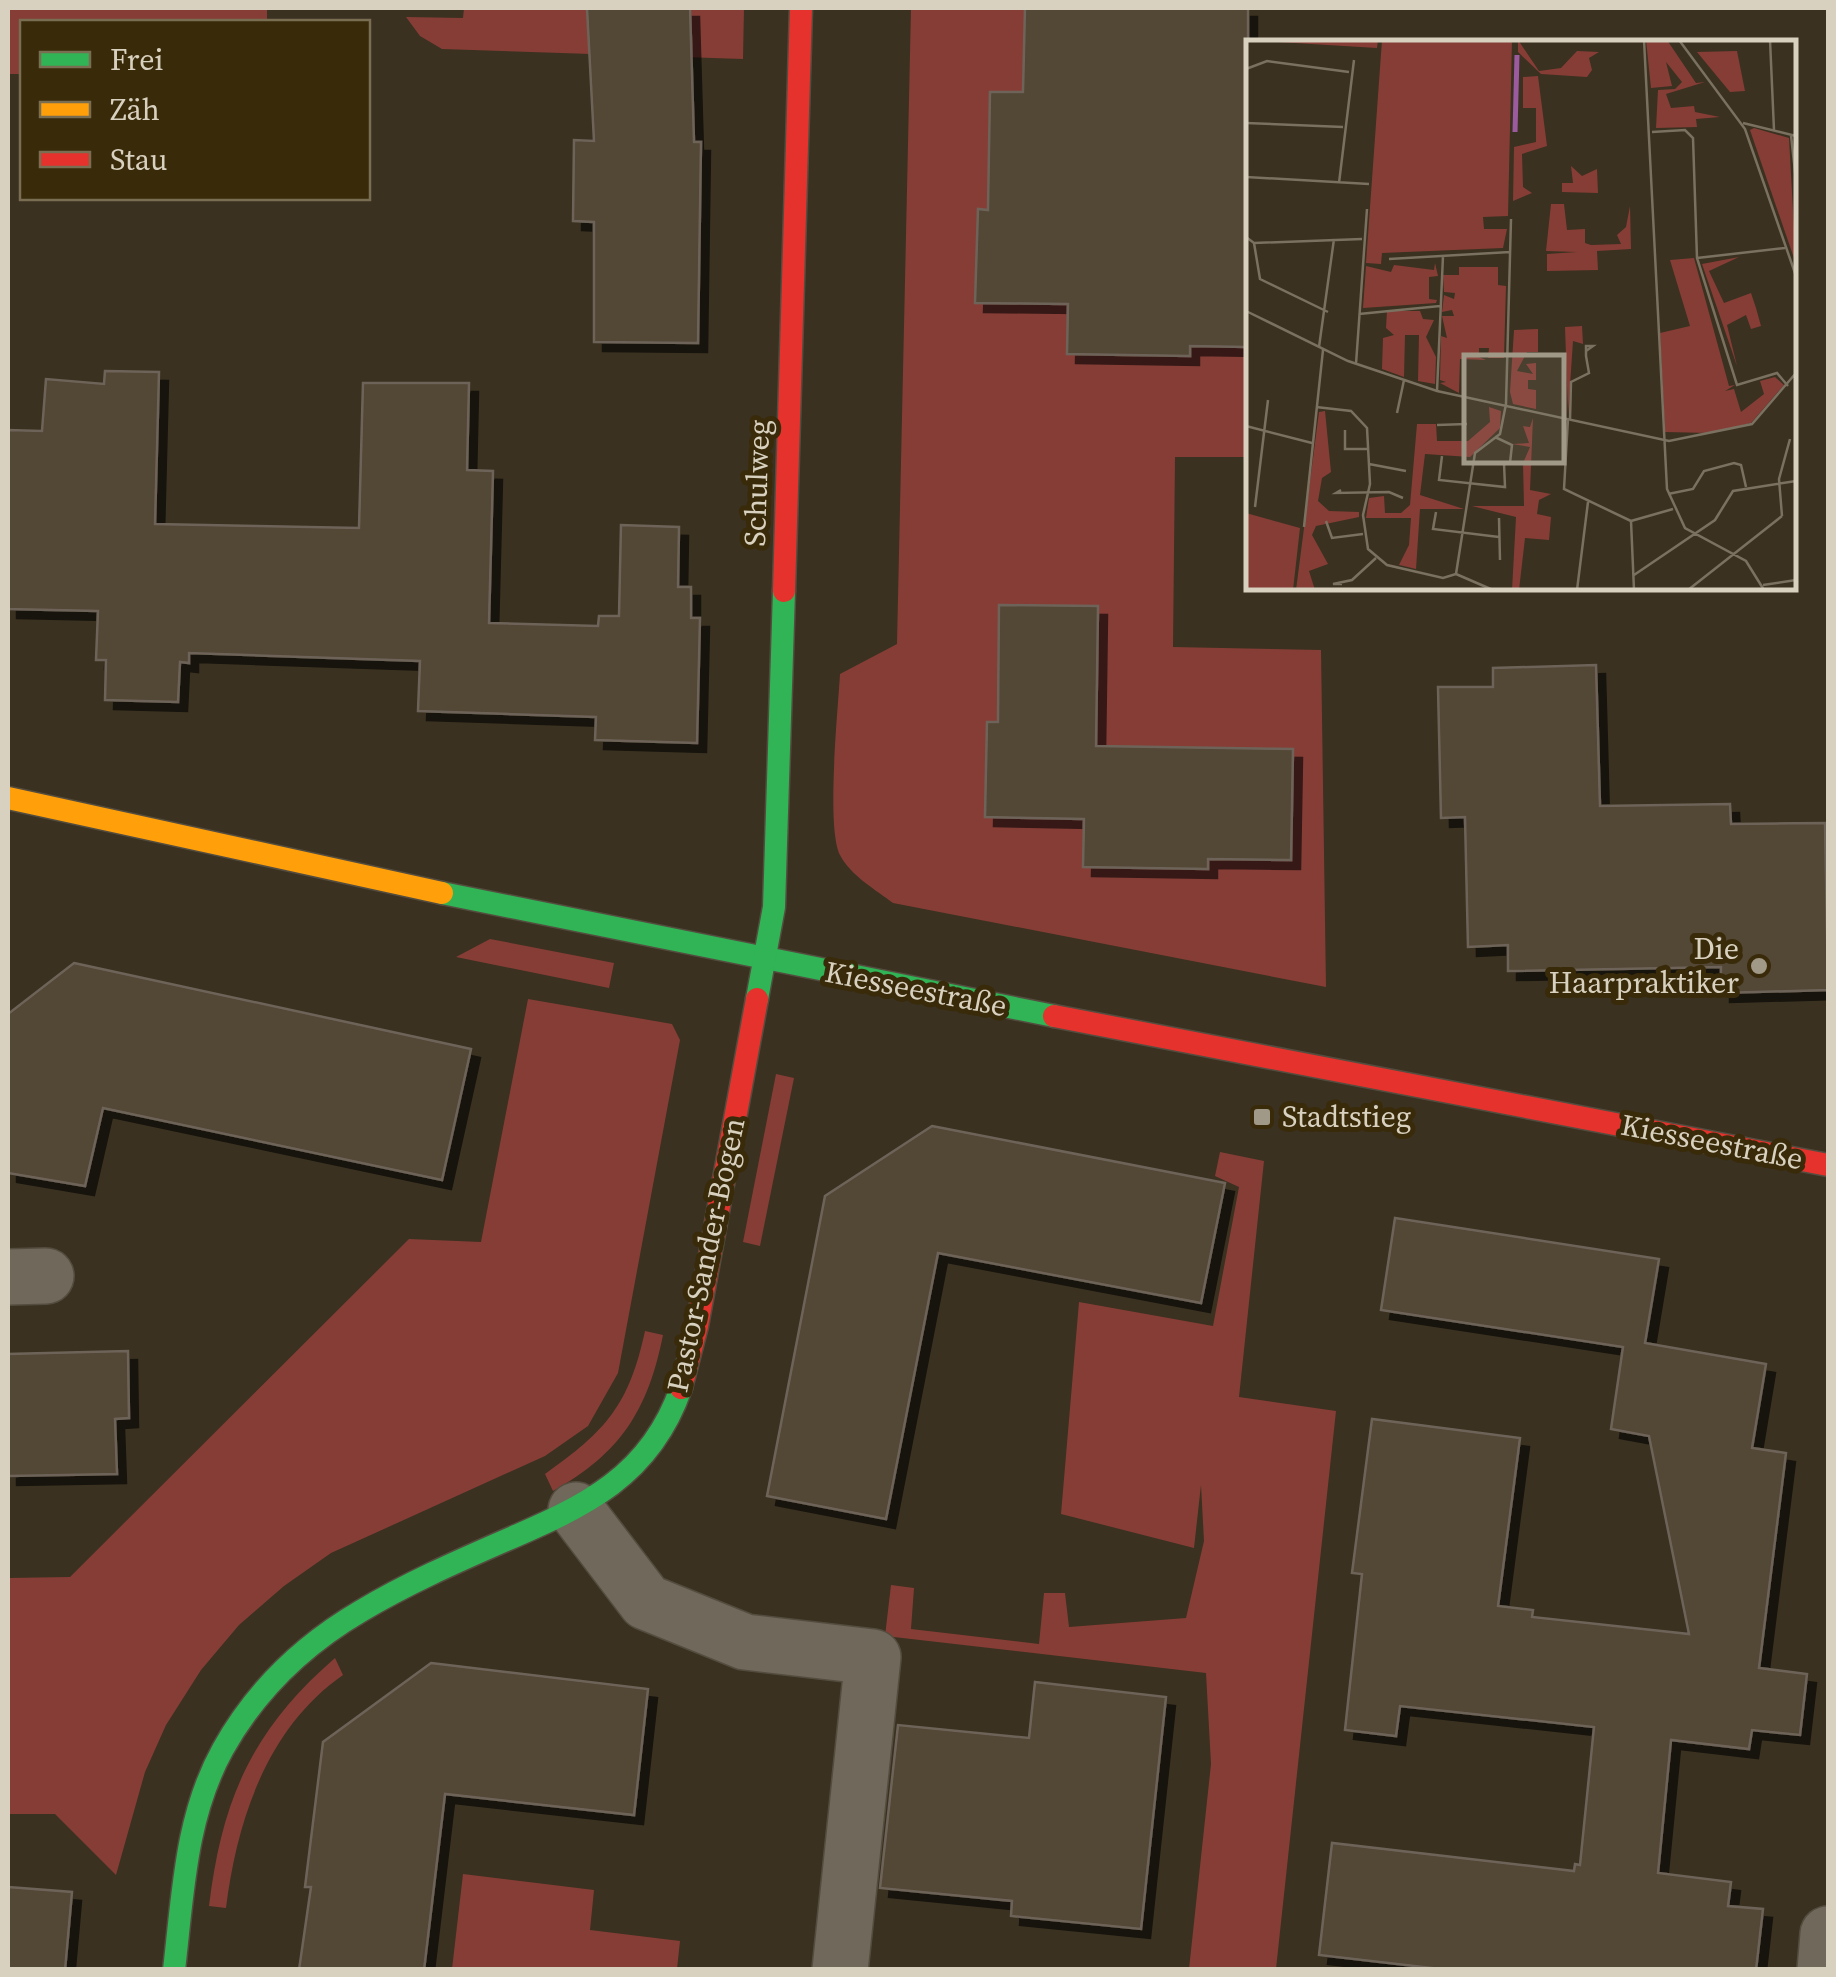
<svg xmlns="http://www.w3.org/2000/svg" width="1836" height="1977" font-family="'Source Serif 4',serif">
<defs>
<filter id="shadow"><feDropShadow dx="9" dy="9" stdDeviation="0" flood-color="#0009"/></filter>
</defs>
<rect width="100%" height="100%" fill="#3a3120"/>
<g fill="#863d36">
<polygon points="8,8 267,8 267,22 22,22 22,74 8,74"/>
<polygon points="464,8 744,8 743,59 442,49 420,36 406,17 463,18"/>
<path d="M911,8H1145L1144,48L988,210H978L976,303L1068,304L1067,354L1189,356L1190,346L1248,347V457H1175L1173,647L1321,650L1326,987L893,903C876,890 850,875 840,855C826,827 838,711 840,674L897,644Z"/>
<polygon points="490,939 614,963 609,988 456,957"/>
<polygon points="528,999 672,1024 680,1040 618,1373 588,1426 545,1456 331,1553 284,1586 239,1625 201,1670 166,1725 145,1772 116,1875 55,1814 8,1814 8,1578 70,1577 409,1239 481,1242"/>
<polygon points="776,1074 794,1078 760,1246 743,1242"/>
<polygon points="1220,1152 1264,1161 1239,1397 1336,1411 1276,1969 1189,1969 1211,1764 1206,1673 885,1636 891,1585 914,1588 911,1629 1039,1644 1044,1593 1065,1593 1069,1627 1186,1618 1204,1541 1201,1485 1194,1548 1061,1514 1079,1302 1213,1326 1239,1187 1215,1176"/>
<path d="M645,1331L663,1335C648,1410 621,1453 553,1491L545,1474C606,1431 629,1405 645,1331Z"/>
<path d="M335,1658L343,1675C267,1728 237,1820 226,1908L209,1906C222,1799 252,1730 335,1658Z"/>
<polygon points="463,1874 594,1890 590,1930 680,1941 677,1969 452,1969"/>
</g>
<g fill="#524636" stroke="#6e6458" stroke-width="2.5" filter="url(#shadow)">
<polygon points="587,8 690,8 694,142 701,142 698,343 594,342 594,222 573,221 574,140 594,141"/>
<polygon points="1025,8 1248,8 1248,347 1190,346 1190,356 1067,354 1068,304 975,303 978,209 988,210 990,92 1023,92"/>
<polygon points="105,371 159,372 155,524 359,528 363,383 469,383 467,470 493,471 489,623 598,626 599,616 619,616 621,525 679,527 678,587 691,587 691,618 700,618 697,743 595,740 596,717 418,711 420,661 189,653 189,663 180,662 178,702 105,700 106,660 96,660 98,611 8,609 8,430 42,431 46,379 104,384"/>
<polygon points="999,605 1098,606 1096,746 1293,749 1291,860 1208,859 1208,869 1083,867 1084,819 985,817 987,722 998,722"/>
<polygon points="1596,665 1600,806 1730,804 1731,824 1825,823 1828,990 1721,993 1721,967 1508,971 1508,945 1468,947 1465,817 1441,818 1438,687 1493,687 1493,668"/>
<polygon points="74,963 471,1049 442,1180 103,1108 85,1186 8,1173 8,1014"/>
<polygon points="932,1126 1225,1183 1201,1303 938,1253 886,1519 767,1496 825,1196"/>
<polygon points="1395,1218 1659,1259 1645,1343 1766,1364 1752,1448 1786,1453 1759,1668 1807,1674 1800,1735 1752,1730 1749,1749 1671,1740 1658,1873 1731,1882 1728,1906 1763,1909 1756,1970 1449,1970 1319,1955 1332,1843 1574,1871 1575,1864 1580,1865 1594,1727 1400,1706 1396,1736 1345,1730 1362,1574 1352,1573 1372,1419 1520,1438 1498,1606 1533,1610 1532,1617 1689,1634 1649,1436 1611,1429 1623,1347 1381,1310"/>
<polygon points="128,1351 129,1418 115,1419 117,1474 8,1476 8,1354"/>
<polygon points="431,1663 648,1689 634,1815 445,1794 424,1970 299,1970 311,1887 305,1887 323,1742"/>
<polygon points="1035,1682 1166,1697 1141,1929 1011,1916 1012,1901 880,1888 898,1725 1029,1738"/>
<polygon points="8,1887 72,1892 65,1970 8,1970"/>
</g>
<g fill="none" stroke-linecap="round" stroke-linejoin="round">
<g stroke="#544d3f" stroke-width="58">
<g id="street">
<polyline points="8,1277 46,1276"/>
<polyline points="576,1510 646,1602 745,1642 873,1657 840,1970"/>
<polyline points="1825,1970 1828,1934"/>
</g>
</g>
<g stroke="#544d3f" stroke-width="25">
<g id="fast">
<polyline points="442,893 1054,1016"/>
<polyline points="757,999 774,907 784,591"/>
<path d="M174,1970C183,1895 185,1817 223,1749C256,1690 303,1645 361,1611C406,1584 456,1562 504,1541C585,1506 650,1477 681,1388"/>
</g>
</g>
<g stroke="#544d3f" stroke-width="25">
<polyline id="slow" points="8,798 442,893"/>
</g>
<g stroke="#544d3f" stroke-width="25">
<g id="jam">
<polyline points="784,591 801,8"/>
<polyline points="1054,1016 1828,1165"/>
<polyline points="681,1388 697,1326 757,999"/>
</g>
</g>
<use href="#street" stroke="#6f685b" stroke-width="55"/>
<use href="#fast" stroke="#30b455" stroke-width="22"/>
<use href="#slow" stroke="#ff9f0a" stroke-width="22"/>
<use href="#jam" stroke="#e5322d" stroke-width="22"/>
</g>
<g fill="#a19987" stroke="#392b0a" stroke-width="4">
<circle cx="1759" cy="966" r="10"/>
<rect x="1252" y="1107" width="20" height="20" rx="5"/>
</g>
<g text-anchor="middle" stroke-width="10" stroke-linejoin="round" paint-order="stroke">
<g font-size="30" fill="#d9d1bf" stroke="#392b0a">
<text transform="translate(757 483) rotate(-88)" y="10">Schulweg</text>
<text transform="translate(916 989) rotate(11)" y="10">Kiesseestraße</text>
<text transform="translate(1712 1142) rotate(11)" y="10">Kiesseestraße</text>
<text transform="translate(706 1255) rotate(-78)" y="10">Pastor-Sander-Bogen</text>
</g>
<g font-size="30" fill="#d9d1bf" stroke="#392b0a" text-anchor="end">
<text x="1739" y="959">Die<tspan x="1739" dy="34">Haarpraktiker</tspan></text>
<text x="1282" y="1127" text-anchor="start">Stadtstieg</text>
</g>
</g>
<g transform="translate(1246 40)">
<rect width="550" height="550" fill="#3a3120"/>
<path d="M1,0H132L131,8ZM136,0H266L262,176L237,177L238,189H261L257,208L136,213L135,224L120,223ZM272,0L293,31L315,28L331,11L353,12L343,18L346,30L341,37L295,34L272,12ZM400,0H421L450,43L459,42L420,54L425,68L448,66L449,72L474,77L450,79L451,87L410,88L412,50L429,49L436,42L420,22L426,46L405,48ZM491,11L499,51L484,52L451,12ZM292,36L301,106L276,114L277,147L286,153L267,161L268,107L290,102V68H277V37ZM508,88L543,98L550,224L504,90ZM325,126L336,136L351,129L352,153L316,152V143H327ZM305,164H318L321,190L339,189V203L345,205L375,204L371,195L380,187L384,166L385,209L351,211L352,230L301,231V214L331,212L300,211ZM493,217L463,231L478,263L505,253L510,268L515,286L505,289L500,275L481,285L491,326L456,224ZM448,218L483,346L489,345L479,351L488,349L495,372L518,354L514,341L529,337L538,345L505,383L464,393L419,392L414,293L444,286L424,220ZM189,223L192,236L183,237V259L191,260L190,263L117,268L120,226L145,232L148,225L188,230ZM213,227H252V245L260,246L258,318H242L243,308H233V317L240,320L214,319L213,353L194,343L200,342L194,340L195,296L201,298L196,276H208L206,270L196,272L198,255L208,259L209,253L198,252L197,235H213ZM141,271H174L177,279L188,280L180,297L190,317L189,344L172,341L173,295H159L158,337L136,329L137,298L148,295L140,288ZM336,286L337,304L327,301L322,375L319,287ZM292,289V312H281L271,331L287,334L280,324L290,323V340H282V349L290,350V369L267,364L264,352L268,290ZM243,367L255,371L254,388L224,417L179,414L174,455L218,469H174L170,529L145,523L153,525L163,505L165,478H120L123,458L138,456L139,473H155L164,465L171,384H190L191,401H222L244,382ZM79,371L85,432L76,438L72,461L83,471L113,472V477L70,486L66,495L82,524L63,531L69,550H50L73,372ZM287,378L284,450L305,454L293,460L291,474L305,477L303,500L279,498L273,550H266L270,477L226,466H278L277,423L284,407L266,404L283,403L277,386L284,387ZM0,473L54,488L47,550H0Z" fill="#863d36"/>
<path fill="none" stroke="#9c5b9e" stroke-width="5" d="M269,92L271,15"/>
<path fill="none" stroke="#7a7160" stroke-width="2.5" d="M398,0L421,449L439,488L500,521L518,550M433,0L499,89L550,236M524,0L528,90M0,29L21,21L103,32M0,83L97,87M497,83L550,96M406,92L439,90L447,98L451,218L491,345L531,333L542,346M545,95L550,141M0,137L123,144M93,143L108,20M0,197L8,203L116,199M8,203L14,239L82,272M451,218L539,208M143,219L264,212M0,271L102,321L191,351L423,401L506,384L550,333M113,274L194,266M73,307L88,199M110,324L121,169M191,351L197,216M70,367L105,371L121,388L124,444L117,475L122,509L141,525L197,538L210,534L229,413L254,394L260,364L265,179M151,373L158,340M322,379L318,449L385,481M324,380L325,342L343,333L340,316V306H347L340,311M191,385L221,384M0,386L66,403M99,390V409H123M249,397L266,405L264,423M196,416L193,440L259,447L258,423M123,424L160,431M95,450L90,453L143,452L157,458M422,454L447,449L458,431L488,423L495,425L500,447M9,467L22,360M190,472L187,489L253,497M536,476L533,439L544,399M253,478L254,520M80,481L86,498L117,494M58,487L77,310M210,534L247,550M388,535L469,480L487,451L550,441M96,544H87L106,540L130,518M517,545L550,540M331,550L342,462M388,550L385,481L427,469M442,550L536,476"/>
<path fill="#a19987" fill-opacity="0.15" stroke="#a19987" stroke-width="5" d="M218,315H318V423H218Z"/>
<rect width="550" height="550" fill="none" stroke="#d9d1bf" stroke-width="5"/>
</g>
<rect width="1836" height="1977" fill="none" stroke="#d9d1bf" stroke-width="20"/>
<rect x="20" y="20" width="350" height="180" fill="#392b0a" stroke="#796d52" stroke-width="2.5"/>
<rect x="40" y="52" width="50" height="15" fill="#30b455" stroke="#796d52" stroke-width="2.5"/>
<text x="110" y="70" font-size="30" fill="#d9d1bf">Frei</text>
<rect x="40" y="102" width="50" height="15" fill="#ff9f0a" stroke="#796d52" stroke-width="2.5"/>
<text x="110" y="120" font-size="30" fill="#d9d1bf">Zäh</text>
<rect x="40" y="152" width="50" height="15" fill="#e5322d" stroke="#796d52" stroke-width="2.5"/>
<text x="110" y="170" font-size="30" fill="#d9d1bf">Stau</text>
</svg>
